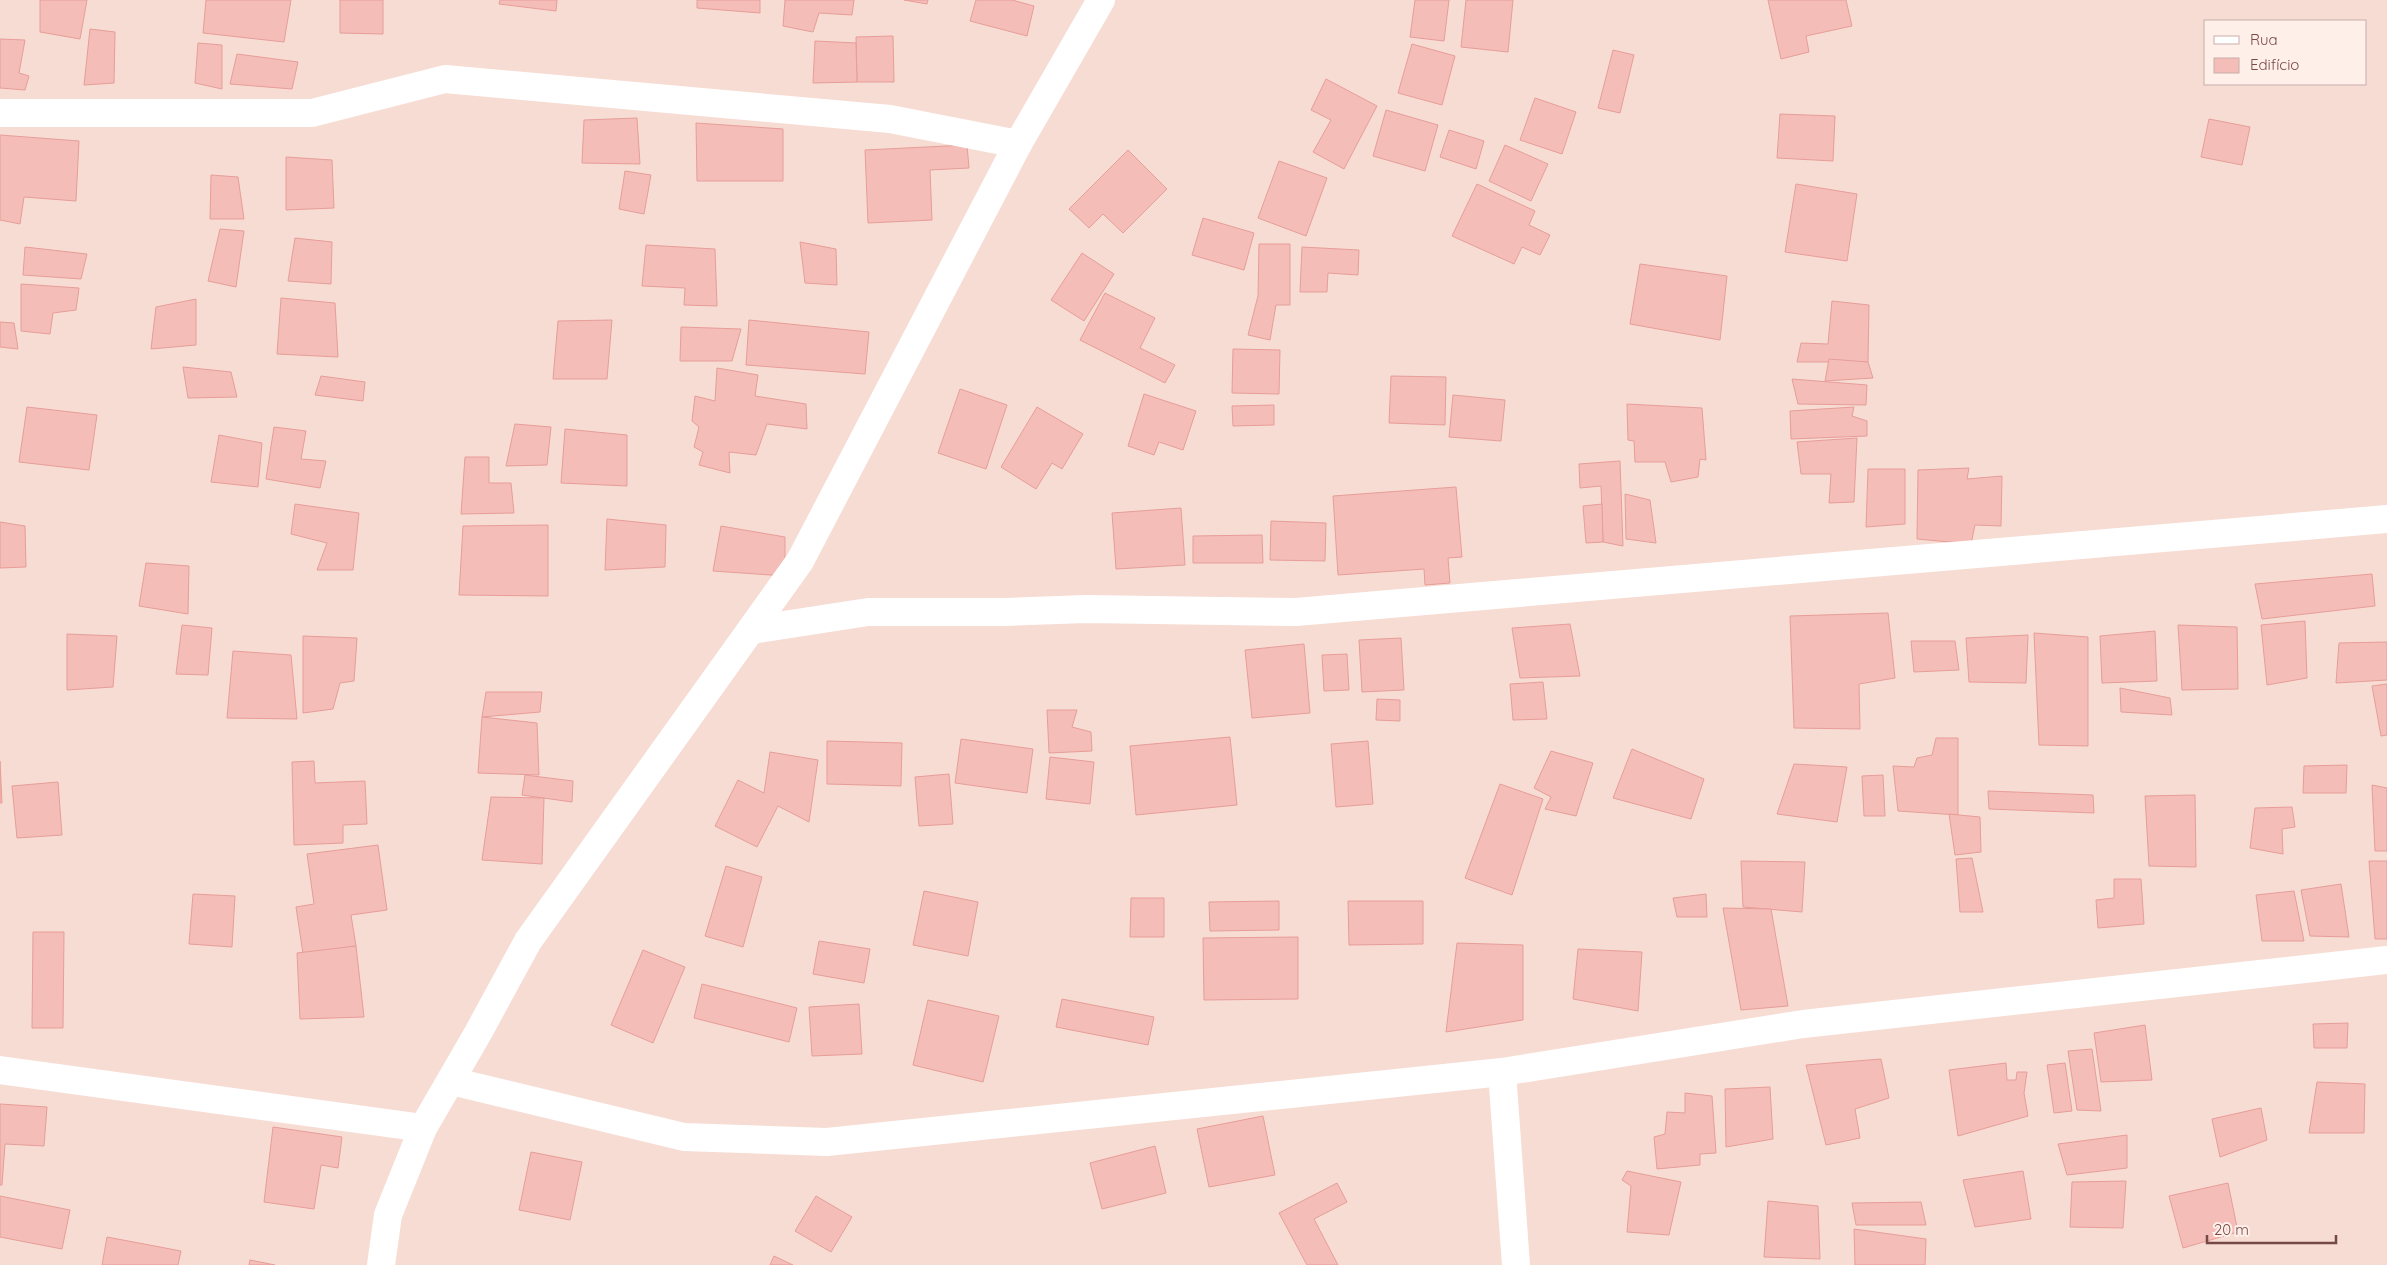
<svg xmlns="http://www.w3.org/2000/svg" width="2387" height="1265" font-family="Quicksand,sans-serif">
<rect width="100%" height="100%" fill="#fdeae2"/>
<path fill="#f7dcd3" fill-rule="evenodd" d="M0,0H2387V1265H0ZM2206,21H2366V84H2206Z"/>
<g fill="#f4bdb8" stroke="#e79d98">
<polygon points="40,0 87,0 80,39 40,32"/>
<polygon points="206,0 291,0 284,42 203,33"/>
<polygon points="340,0 383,0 383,34 340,33"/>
<polygon points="500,0 557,0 556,11 499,4"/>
<polygon points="697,0 760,0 760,13 697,8"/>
<polygon points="785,0 854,0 852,15 819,13 813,32 783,26"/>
<polygon points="904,0 928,0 927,4"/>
<polygon points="976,0 1012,0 1034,6 1027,36 970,21"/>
<polygon points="1415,0 1449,0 1444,41 1410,37"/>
<polygon points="1466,0 1513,0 1508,52 1461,47"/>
<polygon points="1768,0 1846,0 1852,26 1806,36 1809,52 1781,59"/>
<polygon points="90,29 115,32 114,83 84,85"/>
<polygon points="893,36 894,82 857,82 856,37"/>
<polygon points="0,39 25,40 19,73 29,76 25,90 0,88"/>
<polygon points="815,41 856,43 857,82 813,83"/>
<polygon points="198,43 222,45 222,89 195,83"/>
<polygon points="1412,44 1455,56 1442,105 1398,93"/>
<polygon points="1613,50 1634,55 1620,113 1598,108"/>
<polygon points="237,54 298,62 292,89 230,84"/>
<polygon points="1326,79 1377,106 1344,169 1313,152 1331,120 1311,110"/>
<polygon points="1535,98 1576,112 1562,154 1520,140"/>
<polygon points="1386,110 1438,125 1425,171 1373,156"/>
<polygon points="1780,114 1835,116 1833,161 1777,158"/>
<polygon points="637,118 640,164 582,163 584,120"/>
<polygon points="2209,119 2250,127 2242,165 2201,157"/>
<polygon points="696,123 783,129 783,181 697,181"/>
<polygon points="1449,130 1484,141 1476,169 1440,157"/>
<polygon points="0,135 79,141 76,201 24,197 20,224 0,220"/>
<polygon points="967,145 969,168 930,170 932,220 868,223 865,150"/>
<polygon points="1505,145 1548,164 1531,201 1489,181"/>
<polygon points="1128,150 1167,189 1123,233 1103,214 1089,228 1069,209"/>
<polygon points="286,157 332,160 334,208 286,210"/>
<polygon points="1279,161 1327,178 1306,236 1258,218"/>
<polygon points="625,171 651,175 644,214 619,209"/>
<polygon points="211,175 238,177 244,219 210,219"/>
<polygon points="1477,184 1535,211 1529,225 1550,235 1540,255 1522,247 1514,264 1452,236"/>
<polygon points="1796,184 1857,194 1847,261 1785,252"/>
<polygon points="1203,218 1254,233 1244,270 1192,255"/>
<polygon points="220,229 244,231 236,287 208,281"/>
<polygon points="295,238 332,242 331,284 288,281"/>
<polygon points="800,242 836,249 837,285 805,283"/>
<polygon points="1259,244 1290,244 1290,305 1276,305 1270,340 1248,335 1258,296"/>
<polygon points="646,245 715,249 717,306 684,305 685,288 642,286"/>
<polygon points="25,247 87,254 81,279 23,275"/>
<polygon points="1302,247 1359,250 1358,275 1328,273 1327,292 1300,292"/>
<polygon points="1082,253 1114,274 1084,321 1051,300"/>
<polygon points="1640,264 1727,276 1720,340 1630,324"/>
<polygon points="21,284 79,288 76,310 53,313 50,334 21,331"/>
<polygon points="1105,293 1155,318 1140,348 1175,365 1165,383 1080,340"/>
<polygon points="281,298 335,303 338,357 277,354"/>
<polygon points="196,299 196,345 151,349 156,307"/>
<polygon points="1832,301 1869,305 1868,362 1797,362 1801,343 1828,344"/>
<polygon points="612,320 607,379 553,379 558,321"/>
<polygon points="749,320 869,332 865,374 746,365"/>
<polygon points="0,322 14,323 18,349 0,347"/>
<polygon points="681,327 741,329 732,361 680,361"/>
<polygon points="1233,349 1280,350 1279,394 1232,393"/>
<polygon points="1829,359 1868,362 1873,378 1825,381"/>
<polygon points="183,367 231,372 237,397 188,398"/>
<polygon points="717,368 758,375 755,396 806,404 807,429 767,424 756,455 729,452 730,473 699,465 703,452 694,447 699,427 692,421 695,396 715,401"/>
<polygon points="321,376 365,382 363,401 315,395"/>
<polygon points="1391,376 1446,377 1445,425 1389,423"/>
<polygon points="1792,379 1867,385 1866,405 1798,404"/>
<polygon points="960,389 1007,405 986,469 938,453"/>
<polygon points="1144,394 1196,411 1183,450 1159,442 1154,455 1128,446"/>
<polygon points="1453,395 1505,400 1501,441 1449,437"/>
<polygon points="1627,404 1702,408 1706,460 1700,459 1698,477 1671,482 1665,462 1635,462 1634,441 1628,440"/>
<polygon points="1274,405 1274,425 1233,426 1232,406"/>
<polygon points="27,407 97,415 89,470 19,462"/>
<polygon points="1037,407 1083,434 1062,469 1052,463 1036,489 1001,467"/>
<polygon points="1854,407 1852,416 1867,421 1867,436 1791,439 1790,411"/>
<polygon points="515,424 551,427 547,465 506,466"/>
<polygon points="274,427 306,431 301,459 326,461 320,488 266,479"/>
<polygon points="565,429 627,435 627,486 561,483"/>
<polygon points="219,435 262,443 258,487 211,482"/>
<polygon points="1857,438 1854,502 1829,503 1831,474 1801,474 1797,442"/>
<polygon points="465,457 489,457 489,483 511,483 514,513 461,514"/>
<polygon points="1620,461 1623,546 1603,542 1601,486 1580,488 1579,464"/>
<polygon points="1969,468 1967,479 2002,476 2001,526 1975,525 1971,544 1917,539 1918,470"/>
<polygon points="1868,469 1905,469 1905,524 1866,527"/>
<polygon points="1456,487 1462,557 1448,558 1450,583 1425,585 1424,569 1338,575 1333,496"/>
<polygon points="1625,494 1650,500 1656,543 1626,539"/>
<polygon points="295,504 359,513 353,570 317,570 327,543 291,534"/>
<polygon points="1602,504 1603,542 1586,543 1583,506"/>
<polygon points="1181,508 1185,565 1116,569 1112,513"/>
<polygon points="607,519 666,525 665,567 605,570"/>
<polygon points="1271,521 1326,523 1325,561 1270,560"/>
<polygon points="0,522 25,526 26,567 0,568"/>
<polygon points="548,525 548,596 459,595 463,526"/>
<polygon points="721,526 785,537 785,576 713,571"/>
<polygon points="1262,535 1263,563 1193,563 1193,536"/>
<polygon points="146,563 189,566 188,614 139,606"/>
<polygon points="2372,574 2375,606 2262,619 2255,584"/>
<polygon points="1888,613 1895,678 1859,684 1860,729 1794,728 1790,616"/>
<polygon points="2305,621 2307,678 2267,685 2261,625"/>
<polygon points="1570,624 1580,676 1520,678 1512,628"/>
<polygon points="182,625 212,628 208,675 176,674"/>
<polygon points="2178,625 2237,627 2238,689 2182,690"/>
<polygon points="2155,631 2157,681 2102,683 2100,636"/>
<polygon points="2034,633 2088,637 2088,746 2039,745"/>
<polygon points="67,634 117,636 113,687 67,690"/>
<polygon points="2028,635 2026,683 1969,682 1966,638"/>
<polygon points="303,636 357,638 354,681 340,683 333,709 303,713"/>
<polygon points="1401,638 1404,690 1362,692 1359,640"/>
<polygon points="1911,641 1955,641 1959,670 1914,672"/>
<polygon points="2387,642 2387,680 2336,683 2339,643"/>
<polygon points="1304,644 1310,713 1252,718 1245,650"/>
<polygon points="233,651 291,655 297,719 227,718"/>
<polygon points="1347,654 1349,690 1324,691 1322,655"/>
<polygon points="1543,682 1547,719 1513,720 1510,684"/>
<polygon points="2387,684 2387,735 2381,736 2372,686"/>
<polygon points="2120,688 2170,698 2172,715 2121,712"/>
<polygon points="486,692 542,692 540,712 482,717"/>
<polygon points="1377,699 1400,700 1400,721 1376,720"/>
<polygon points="1047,710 1077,710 1072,727 1091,732 1092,751 1049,753"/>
<polygon points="482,717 537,723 539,775 478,773"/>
<polygon points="1230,737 1237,805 1136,815 1130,746"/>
<polygon points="1936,738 1958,738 1958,815 1898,811 1893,766 1914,767 1917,758 1932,755"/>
<polygon points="961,739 1033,749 1027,793 955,783"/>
<polygon points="827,741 902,743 901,786 827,784"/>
<polygon points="1368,741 1373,804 1336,807 1331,744"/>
<polygon points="1632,749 1704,779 1691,819 1613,798"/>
<polygon points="1551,751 1593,763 1576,816 1545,809 1551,797 1534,788"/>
<polygon points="770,752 818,760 809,822 778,806 757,847 715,826 738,780 764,793"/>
<polygon points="1050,757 1094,762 1090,804 1046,799"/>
<polygon points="0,761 2,803 0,803"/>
<polygon points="314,761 315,783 365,781 367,824 343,825 343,843 294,845 292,762"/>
<polygon points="1794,764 1847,767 1837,822 1777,814"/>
<polygon points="2347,765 2346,793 2303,793 2304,766"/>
<polygon points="949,774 953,824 919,826 915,777"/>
<polygon points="525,775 573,781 572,802 522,795"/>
<polygon points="1883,775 1885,816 1864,816 1862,776"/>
<polygon points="58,782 62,835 17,838 12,786"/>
<polygon points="1500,784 1543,799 1512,895 1465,878"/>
<polygon points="2372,785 2387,788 2387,851 2375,851"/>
<polygon points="1988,791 2093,795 2094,813 1989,809"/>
<polygon points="2195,795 2196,867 2149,866 2145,796"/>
<polygon points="491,797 544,798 542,864 482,860"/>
<polygon points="2292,807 2295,827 2282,829 2283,854 2250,848 2255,808"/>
<polygon points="1949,814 1980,817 1981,852 1955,855"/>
<polygon points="378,845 387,910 351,915 356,946 303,954 296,907 314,904 307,854"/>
<polygon points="1972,858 1983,912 1960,912 1956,859"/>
<polygon points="1741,861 1805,862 1802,912 1743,907"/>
<polygon points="2369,861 2387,861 2387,939 2375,939"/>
<polygon points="726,866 762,877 743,947 705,936"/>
<polygon points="2114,879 2141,879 2144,924 2098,928 2096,900 2114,898"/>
<polygon points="2341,884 2349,937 2310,936 2301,890"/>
<polygon points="924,891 978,902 968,956 913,945"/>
<polygon points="2294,891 2304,941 2262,941 2256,895"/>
<polygon points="193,894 235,896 232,947 189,944"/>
<polygon points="1706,894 1707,917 1677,917 1673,898"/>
<polygon points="1131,898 1164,898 1164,937 1130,937"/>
<polygon points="1279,901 1279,930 1210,931 1209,902"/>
<polygon points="1348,901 1423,901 1423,944 1349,945"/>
<polygon points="1723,908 1771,909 1788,1006 1741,1010"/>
<polygon points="33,932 64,932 63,1028 32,1028"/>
<polygon points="1298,937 1298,999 1204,1000 1203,938"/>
<polygon points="819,941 870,949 864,983 813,974"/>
<polygon points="1457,943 1523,945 1523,1020 1446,1032"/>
<polygon points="356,946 364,1017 300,1019 297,953"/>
<polygon points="1578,949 1642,952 1638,1011 1573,999"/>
<polygon points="643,950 685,967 653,1043 611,1025"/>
<polygon points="702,984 797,1008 789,1042 694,1018"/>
<polygon points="1062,999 1154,1017 1148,1045 1056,1027"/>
<polygon points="928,1000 999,1016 983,1082 913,1065"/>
<polygon points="859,1004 862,1054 812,1056 809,1007"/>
<polygon points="2348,1023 2347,1048 2314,1048 2313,1024"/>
<polygon points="2145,1025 2152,1080 2101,1082 2094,1033"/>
<polygon points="2092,1049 2101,1111 2077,1110 2068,1051"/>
<polygon points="1881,1059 1889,1098 1855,1109 1860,1138 1826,1145 1806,1065"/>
<polygon points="2006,1063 2007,1080 2016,1080 2017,1072 2027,1072 2024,1093 2028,1116 1958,1136 1949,1070"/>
<polygon points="2065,1063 2072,1111 2054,1113 2047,1065"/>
<polygon points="2317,1082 2365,1084 2364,1133 2309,1133"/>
<polygon points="1770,1087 1773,1139 1726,1147 1725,1089"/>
<polygon points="1685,1093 1712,1096 1716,1153 1700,1154 1700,1165 1657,1169 1654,1137 1665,1134 1667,1112 1685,1113"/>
<polygon points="0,1104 47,1107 44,1146 5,1144 2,1185 0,1185"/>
<polygon points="2261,1108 2267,1140 2220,1157 2212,1119"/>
<polygon points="1263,1116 1275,1175 1209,1187 1197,1129"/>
<polygon points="273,1127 342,1137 338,1168 321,1165 314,1209 264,1202"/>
<polygon points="2127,1135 2127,1168 2067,1175 2058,1144"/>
<polygon points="1155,1146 1166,1193 1102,1209 1090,1163"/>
<polygon points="531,1152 582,1162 570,1220 519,1210"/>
<polygon points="1627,1171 1681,1182 1669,1235 1627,1232 1631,1186 1622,1180"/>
<polygon points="2023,1171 2031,1219 1975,1227 1963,1180"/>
<polygon points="2126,1181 2123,1228 2070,1227 2072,1182"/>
<polygon points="1337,1183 1347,1202 1314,1219 1338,1265 1307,1265 1279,1213"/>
<polygon points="2228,1183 2238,1232 2183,1248 2169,1196"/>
<polygon points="0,1196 70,1210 62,1249 0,1237"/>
<polygon points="816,1196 852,1217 831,1252 795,1231"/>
<polygon points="1768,1201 1818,1206 1820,1259 1764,1257"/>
<polygon points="1921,1202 1926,1225 1856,1225 1852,1203"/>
<polygon points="1854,1229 1926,1239 1925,1265 1855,1265"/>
<polygon points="107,1237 181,1251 178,1265 102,1265"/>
<polygon points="774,1256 793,1265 770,1265"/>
<polygon points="250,1260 275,1265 249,1265"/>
</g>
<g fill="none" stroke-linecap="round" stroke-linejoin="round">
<g stroke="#fff" stroke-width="28">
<polyline points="0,113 312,113 445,79 890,119 1018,144"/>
<polyline points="752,630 868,612 1005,612 1086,609 1296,612 2387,519"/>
<polyline points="0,1070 423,1128"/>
<polyline points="1502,1072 1516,1265"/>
<polyline points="451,1081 684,1137 827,1142 1502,1072 1803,1024 2387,960"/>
<polyline points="381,1265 388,1215 423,1128 478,1033 528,941 800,561 1018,144 1101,0"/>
</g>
</g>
<rect x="2204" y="20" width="162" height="65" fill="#ffefe9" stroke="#c8ada8"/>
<rect x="2214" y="36" width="25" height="8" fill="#ffffff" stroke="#c8ada8"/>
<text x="2250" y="45" font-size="15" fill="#764947">Rua</text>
<rect x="2214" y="58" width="25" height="15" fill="#f4bdb8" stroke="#c8ada8"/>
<text x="2250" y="70" font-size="15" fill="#764947">Edifício</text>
<path d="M2207 1235v8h129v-8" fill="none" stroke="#764947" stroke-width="2.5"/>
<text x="2214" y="1235" font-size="15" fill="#764947" stroke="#ffefe9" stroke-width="4" paint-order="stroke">20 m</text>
</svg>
